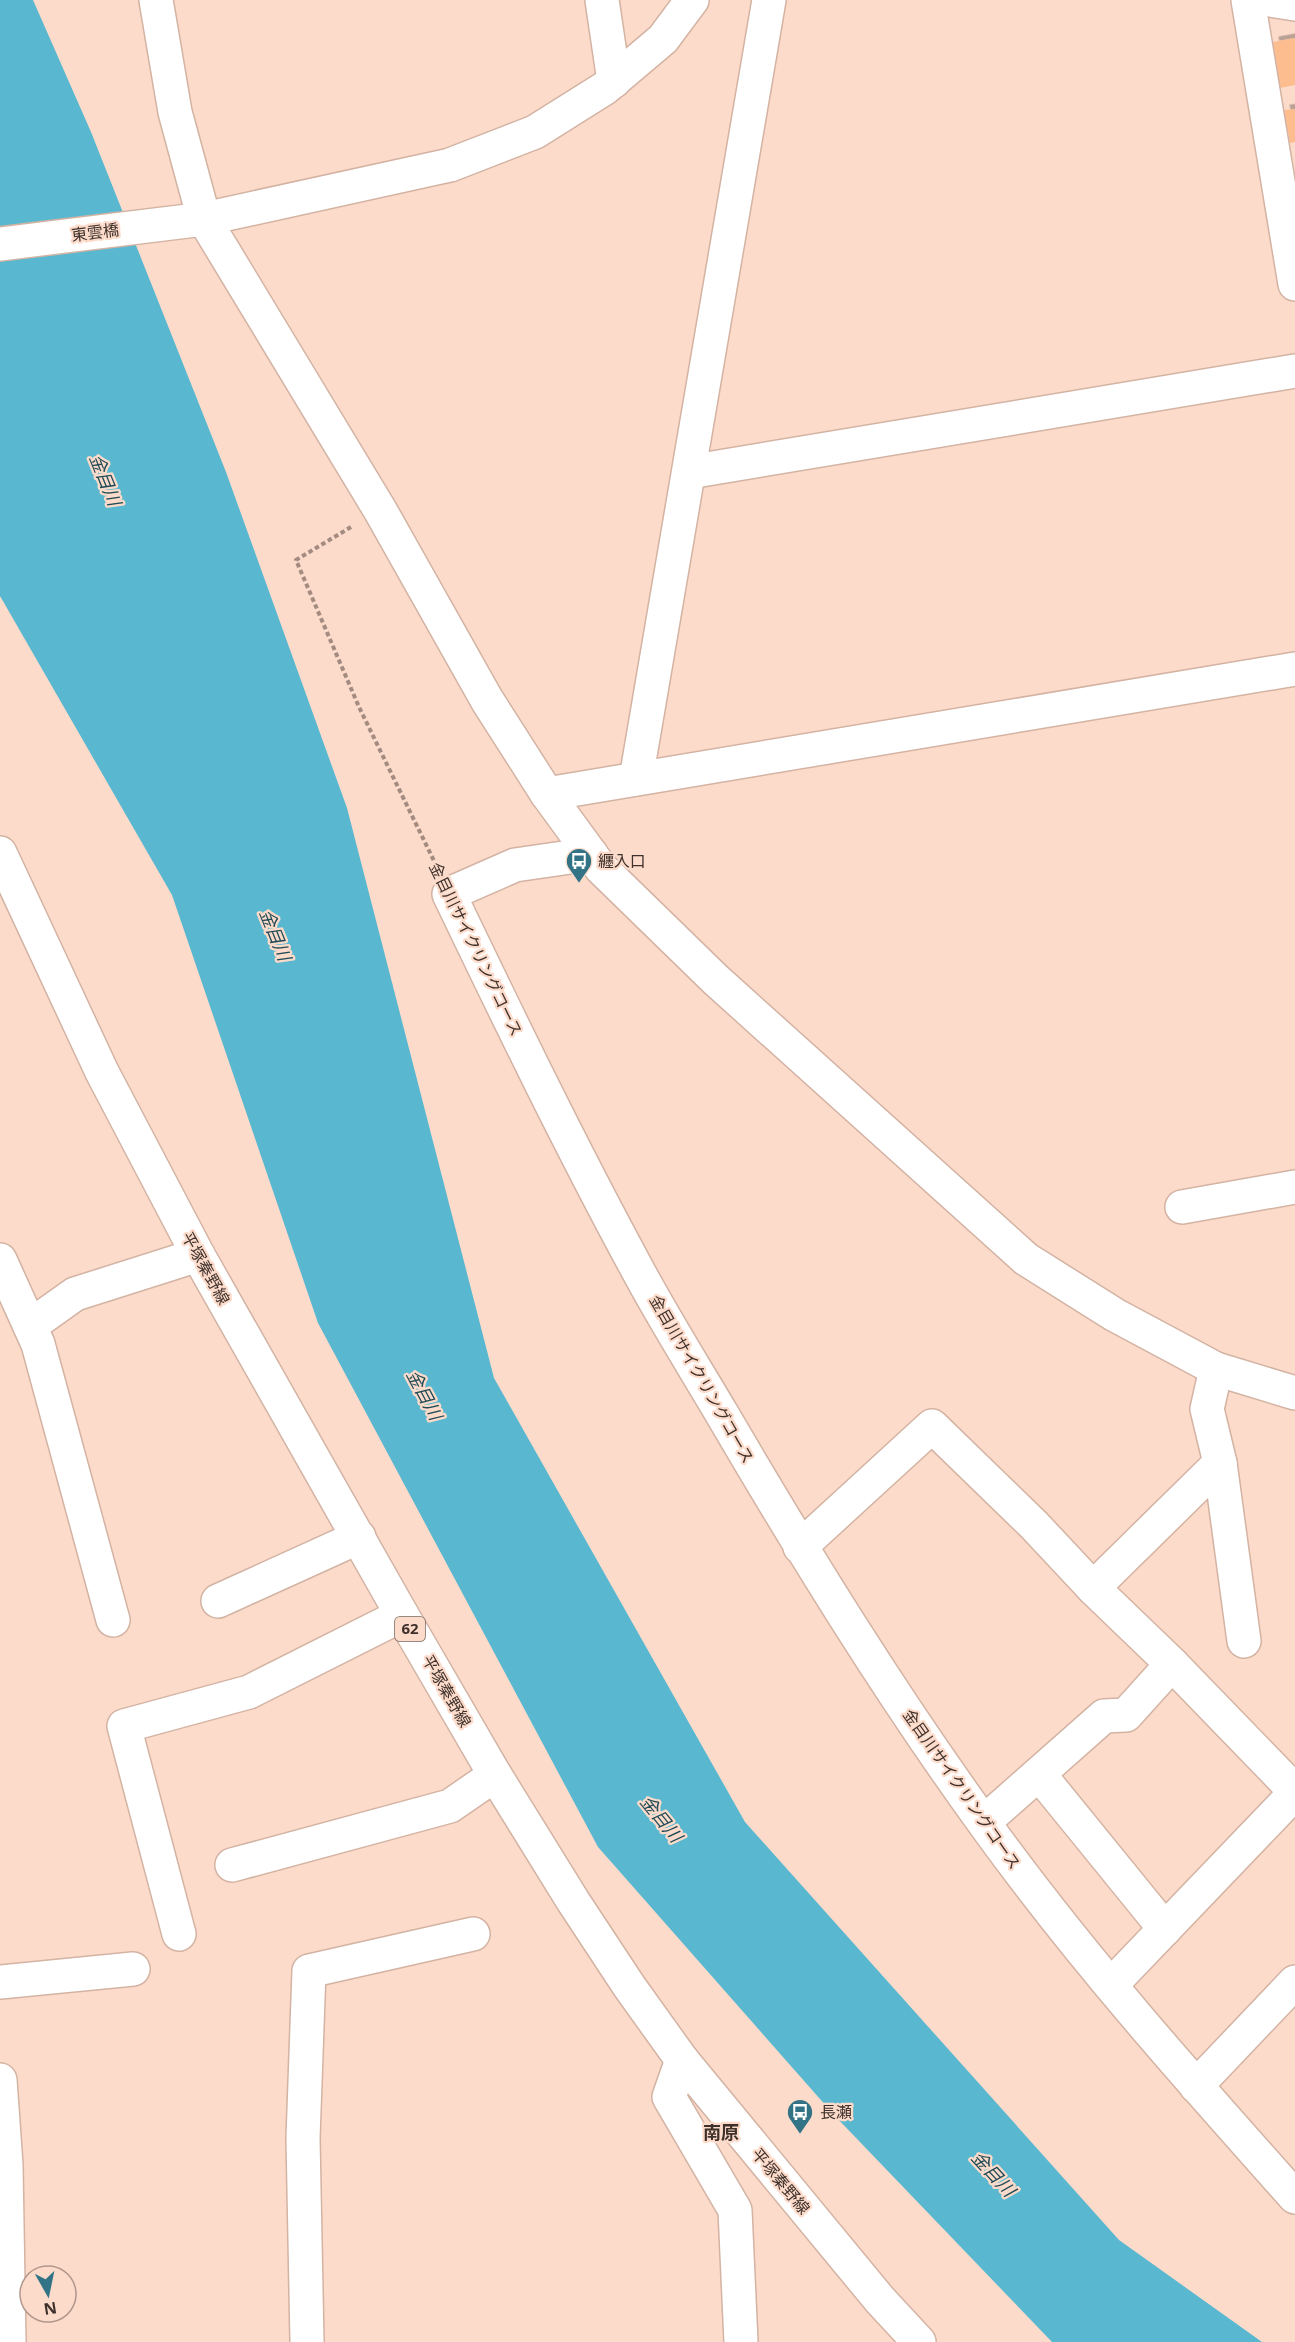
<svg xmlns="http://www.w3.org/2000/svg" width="1295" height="2342" font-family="'Noto Sans','Noto Sans JP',sans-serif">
<defs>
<filter id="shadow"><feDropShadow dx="5.5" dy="-5.5" stdDeviation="0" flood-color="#0004"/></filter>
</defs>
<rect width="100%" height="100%" fill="#fddbcb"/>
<polygon fill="#59b8d0" points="0,0 33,0 91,132 226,472 347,808 494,1378 745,1822 1119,2240 1262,2342 1052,2342 835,2116 598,1847 318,1323 172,895 0,596"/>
<g fill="#fdbd8f" filter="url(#shadow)">
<polygon points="1295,38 1295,85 1280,88 1273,42"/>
<polygon points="1295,109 1295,142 1290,143 1284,110"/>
</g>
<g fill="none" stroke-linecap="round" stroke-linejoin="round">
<g stroke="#d3b3a3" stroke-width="36">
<g id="minor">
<polyline points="156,0 175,112 204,219 380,510 487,700 547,794 601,868 716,980 1026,1259 1115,1315 1216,1369 1295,1393"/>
<polyline points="602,0 614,81"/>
<polyline points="1248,0 1295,284"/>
<polyline points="1270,0 1295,4"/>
<polyline points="0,244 204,219 450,165 535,132 605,88 663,39 692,0"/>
<polyline points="689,472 1295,371"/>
<polyline points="636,779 769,0"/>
<polyline points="547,794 1295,669"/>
<path d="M591,854L515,865L449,894C509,1019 569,1143 635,1265C662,1316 693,1365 722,1414C804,1554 889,1692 984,1823C1079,1955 1187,2076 1295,2197"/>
<polyline points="1182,1207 1295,1187"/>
<polyline points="0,1260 38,1344 113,1620"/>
<polyline points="30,1326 75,1294 198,1255"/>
<polyline points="1216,1369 1207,1409 1220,1463 1244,1641"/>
<polyline points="800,1547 932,1426 1034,1525 1093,1588 1172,1664 1295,1791"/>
<polyline points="1093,1588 1220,1463"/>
<polyline points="218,1601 359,1537"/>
<polyline points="1039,1774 1165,1929"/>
<polyline points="984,1822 1104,1716 1126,1715 1172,1664"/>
<polyline points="232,1865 450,1806 495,1775"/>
<polyline points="179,1934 124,1726 249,1692 402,1615"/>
<polyline points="0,1982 133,1969"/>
<polyline points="1111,1985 1295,1793"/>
<polyline points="682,2060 669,2097 735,2210 741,2342"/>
<polyline points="0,2080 6,2165 9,2342"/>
<polyline points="1196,2086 1295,1982"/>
<polyline points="307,2342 303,2138 309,1971 473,1934"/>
</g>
</g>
<g stroke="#d3b3a3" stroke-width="36">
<polyline id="major" points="0,853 102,1072 198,1255 402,1615 495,1775 573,1901 629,1986 682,2060 880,2300 919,2342"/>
</g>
<polyline stroke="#a38b80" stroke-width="4" stroke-dasharray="4.5 3" stroke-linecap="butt" points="351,527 296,560 359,707 435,863"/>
<use href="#minor" stroke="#fff" stroke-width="33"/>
<use href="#major" stroke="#fff" stroke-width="33"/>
</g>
<defs>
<g id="bus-pin" transform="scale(1.35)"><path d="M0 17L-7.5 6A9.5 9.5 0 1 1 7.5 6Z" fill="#327486" stroke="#fddbcb"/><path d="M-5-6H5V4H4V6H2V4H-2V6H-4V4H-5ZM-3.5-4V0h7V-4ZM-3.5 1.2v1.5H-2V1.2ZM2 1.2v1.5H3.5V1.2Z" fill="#fff"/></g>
</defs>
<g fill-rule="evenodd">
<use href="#bus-pin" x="579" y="861"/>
<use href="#bus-pin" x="800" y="2112"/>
</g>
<g text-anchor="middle" stroke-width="4.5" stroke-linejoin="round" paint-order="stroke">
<rect fill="#fddbcb" stroke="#77645b" stroke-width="1.5" x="395" y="1617" width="30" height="24" rx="4.5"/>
<g font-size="15" font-weight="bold" fill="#3e312b">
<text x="410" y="1634">62</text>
</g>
<g font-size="16" fill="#3e312b" stroke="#fddbcb">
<text transform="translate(95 232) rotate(-7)" y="6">東雲橋</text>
<text transform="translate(476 949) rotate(64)" y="6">金目川サイクリングコース</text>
<text transform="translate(206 1268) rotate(61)" y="6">平塚秦野線</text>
<text transform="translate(702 1379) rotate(60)" y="6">金目川サイクリングコース</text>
<text transform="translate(447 1691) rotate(60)" y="6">平塚秦野線</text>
<text transform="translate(962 1789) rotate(55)" y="6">金目川サイクリングコース</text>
<text transform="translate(781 2181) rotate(50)" y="6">平塚秦野線</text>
</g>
<g font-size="16" fill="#3e312b" stroke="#fddbcb" text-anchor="start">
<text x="598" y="867">纒入口</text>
<text x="820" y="2118">長瀬</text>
</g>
<g font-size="18" font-style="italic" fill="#204b56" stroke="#fddbcb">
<text transform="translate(105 480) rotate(68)" y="6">金目川</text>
<text transform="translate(275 935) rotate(68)" y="6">金目川</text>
<text transform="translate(424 1395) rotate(62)" y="6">金目川</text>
<text transform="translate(661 1819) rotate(51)" y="6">金目川</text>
<text transform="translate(993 2174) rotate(47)" y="6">金目川</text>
</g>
<g font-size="18" font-weight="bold" fill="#3e312b" stroke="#fddbcb">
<text x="721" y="2139">南原</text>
</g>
</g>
<g transform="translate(48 2294) rotate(171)"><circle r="28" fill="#fddbcb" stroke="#b1978b" stroke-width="1.5"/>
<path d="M0-4.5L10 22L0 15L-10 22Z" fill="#327486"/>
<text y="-9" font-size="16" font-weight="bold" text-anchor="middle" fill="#3e312b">N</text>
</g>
</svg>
